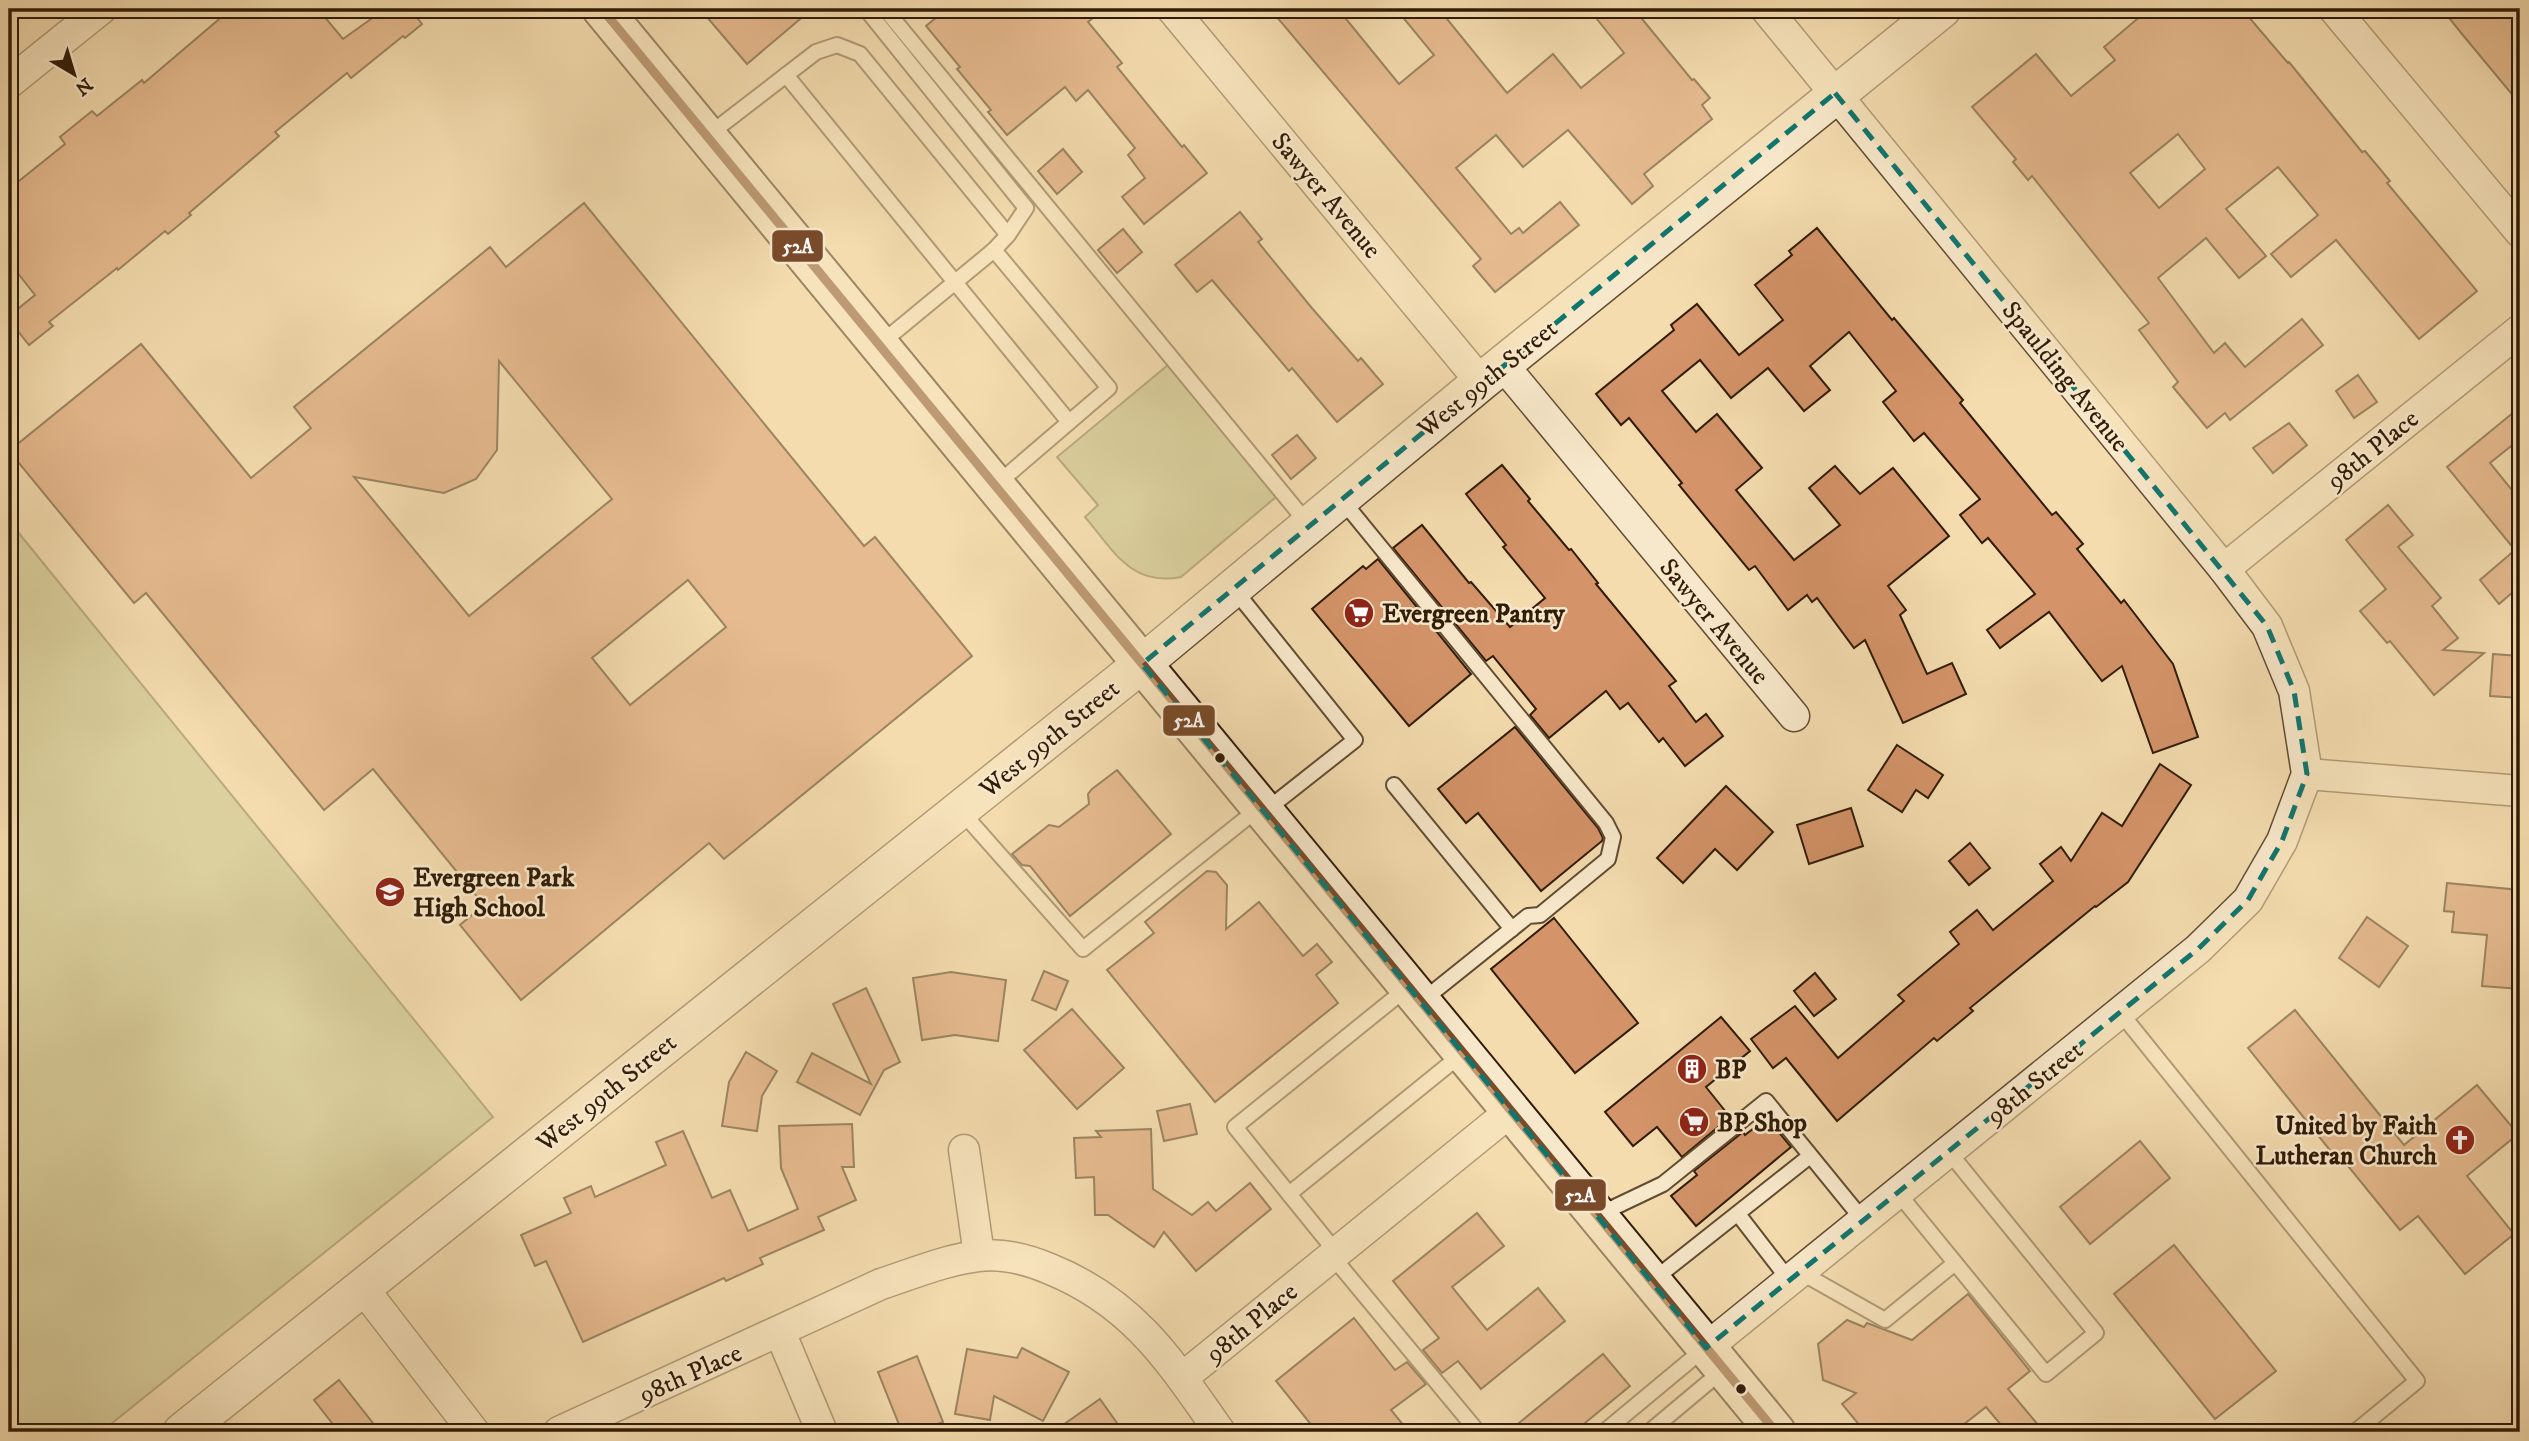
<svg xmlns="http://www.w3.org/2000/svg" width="2529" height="1441" font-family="'IM FELL DW Pica',serif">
<rect width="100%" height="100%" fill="#f4dcaf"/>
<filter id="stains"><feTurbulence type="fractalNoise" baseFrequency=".00286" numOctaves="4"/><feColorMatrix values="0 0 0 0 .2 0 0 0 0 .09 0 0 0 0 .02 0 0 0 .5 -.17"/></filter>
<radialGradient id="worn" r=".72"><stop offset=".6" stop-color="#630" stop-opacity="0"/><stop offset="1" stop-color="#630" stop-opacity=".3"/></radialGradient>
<g fill="#bcc08a" stroke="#766e48" stroke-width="2">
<path d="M1168,365L1276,497L1181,577C1131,587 1113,550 1085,517L1098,505L1057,457Z"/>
<polygon points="9,521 493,1117 101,1432 9,1432"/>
</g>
<g fill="#d49368" stroke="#301c07" stroke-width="2" fill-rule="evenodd">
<polygon points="231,9 318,9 343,39 385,9 410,9 422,24 405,38 403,36 351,78 347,73 275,132 279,136 189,213 191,215 168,234 165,231 118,270 117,268 49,322 53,326 29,345 9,320 9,316 35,295 9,262 9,189 65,144 60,137 92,111 97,116 142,80 144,83"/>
<polygon points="700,9 812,9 747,64"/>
<polygon points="947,9 1104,9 1088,22 1122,63 1117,67 1182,147 1184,145 1207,173 1144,224 1122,197 1145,178 1128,155 1135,148 1088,90 1076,101 1065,87 1007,135 988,112 991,110 957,69 960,67 926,26"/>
<polygon points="1270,9 1338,9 1399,84 1434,55 1396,9 1439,9 1507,93 1553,54 1581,88 1624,53 1589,9 1634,9 1692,80 1694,79 1710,98 1702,105 1712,119 1644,174 1653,186 1632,204 1568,130 1523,167 1496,135 1456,168 1511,234 1519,228 1523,233 1560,202 1579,225 1495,292 1473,266 1481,259"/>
<path d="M2149,9H2242L2288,63L2289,62L2362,152L2365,151L2390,181L2387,183L2477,291L2419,339L2336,240L2291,277L2271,254L2318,215L2278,167L2226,209L2266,256L2239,278L2206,238L2158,278L2214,353L2225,343L2245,367L2302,319L2323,345L2230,420L2225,413L2207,428L2173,387L2178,382L2139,330L2149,323L2032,176L2028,180L2013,162L2016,159L1972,107L2036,54L2071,96L2115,60L2104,47ZM2178,134L2205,169L2159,208L2130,173Z"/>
<polygon points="2442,9 2520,9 2520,104 2462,34"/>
<polygon points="1063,149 1082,172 1057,194 1038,171"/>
<path d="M584,203L864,546L875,537L972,656L724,859L709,843L521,1000L460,925L484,905L373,769L324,810L146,593L134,603L9,451L141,344L251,478L311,428L294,407L490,247L506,267ZM499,361L612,499L469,616L354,477L444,493L476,479L497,450ZM688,580L726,627L630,705L592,658Z"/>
<polygon points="1240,212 1262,239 1258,242 1311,307 1358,361 1361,358 1383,384 1337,422 1292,368 1289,371 1212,280 1197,292 1175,265"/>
<polygon points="1817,228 1892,320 1894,318 1963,400 1960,403 2052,515 2056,512 2083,544 2077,549 2121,603 2124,600 2173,664 2198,737 2153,753 2122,666 2102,681 2049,612 2000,648 1987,630 2035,594 1988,538 1982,543 1960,515 1980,499 1924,433 1914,441 1883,402 1896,391 1849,332 1810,366 1830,390 1804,411 1768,368 1731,398 1700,360 1662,391 1696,432 1717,414 1762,468 1736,490 1794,560 1840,525 1809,488 1835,466 1860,494 1893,468 1949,536 1888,586 1906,610 1900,615 1927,674 1952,663 1966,694 1903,723 1865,640 1854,648 1817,598 1812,602 1807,595 1788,610 1755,566 1749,570 1679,485 1682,483 1629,418 1621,425 1596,394 1674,330 1671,325 1697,304 1739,355 1783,320 1755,285 1792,255 1789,251"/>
<polygon points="1123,229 1142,252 1117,273 1098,250"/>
<polygon points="2358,375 2377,402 2354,418 2336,391"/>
<polygon points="2520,407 2520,439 2490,463 2520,500 2520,586 2499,604 2480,580 2515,550 2447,467"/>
<polygon points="2289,423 2307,445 2273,473 2253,448"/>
<polygon points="1297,435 1316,458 1291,479 1272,455"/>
<polygon points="1502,465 1530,499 1528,501 1569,550 1571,549 1598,583 1596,584 1676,681 1669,686 1696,722 1706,714 1723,736 1685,766 1663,738 1659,742 1628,703 1620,709 1606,691 1549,738 1530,715 1536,709 1493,656 1486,661 1393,548 1422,525 1469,583 1471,582 1510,627 1545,598 1503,547 1506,545 1466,494"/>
<polygon points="2388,505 2413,535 2398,547 2441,598 2432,606 2458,638 2443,650 2484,653 2434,695 2390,641 2387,643 2360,611 2386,589 2346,540"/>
<polygon points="1378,559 1471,674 1409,726 1312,609 1363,566 1366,569"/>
<polygon points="2493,654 2520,656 2520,698 2490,696"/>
<polygon points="1515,727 1598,828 1603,838 1602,841 1541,891 1478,813 1466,823 1438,789"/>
<polygon points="1897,745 1943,775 1928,798 1916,790 1902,812 1868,790"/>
<polygon points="2160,764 2191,785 2128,882 2096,907 2095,906 1970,1008 1973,1011 1937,1041 1934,1038 1837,1121 1786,1058 1773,1068 1751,1039 1795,1006 1838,1058 1904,1001 1898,995 1959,944 1950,932 1977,910 1993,930 2053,881 2040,864 2061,847 2071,861 2102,813 2122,826"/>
<polygon points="1117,770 1171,834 1070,916 1030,866 1022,865 1012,854 1049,825 1059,827 1089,804 1088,794 1092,789"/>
<polygon points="1726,786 1773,832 1737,870 1715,849 1683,883 1657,858"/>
<polygon points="1851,808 1863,846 1809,864 1797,825"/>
<polygon points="1970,843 1990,868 1969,885 1949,861"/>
<polygon points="1207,871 1216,872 1227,885 1226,929 1259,902 1303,956 1317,944 1332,962 1316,975 1338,1003 1215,1102 1107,970 1154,933 1145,922"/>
<polygon points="2447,883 2520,890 2520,989 2482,986 2487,935 2452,932 2454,912 2444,911"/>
<polygon points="2367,917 2408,946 2379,987 2339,958"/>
<polygon points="1554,918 1638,1023 1575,1073 1491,969"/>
<polygon points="1044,971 1068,981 1056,1010 1032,1000"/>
<polygon points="951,972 1006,980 998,1041 955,1035 922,1040 913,978"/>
<polygon points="1815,973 1836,999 1814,1016 1794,991"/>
<polygon points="866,988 900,1062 884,1070 860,1115 797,1082 812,1053 871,1084 833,1004"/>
<polygon points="1072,1009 1124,1068 1077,1109 1024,1050"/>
<polygon points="2295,1010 2404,1145 2477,1085 2518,1134 2467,1176 2514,1234 2465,1274 2418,1216 2400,1230 2344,1161 2341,1164 2248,1048"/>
<polygon points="1721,1017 1750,1051 1706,1087 1730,1117 1682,1157 1657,1127 1633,1146 1605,1112"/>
<polygon points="746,1052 777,1071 762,1096 757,1131 722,1126 729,1082"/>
<polygon points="1190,1104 1197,1134 1164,1141 1157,1111"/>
<polygon points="1767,1118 1791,1147 1696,1226 1671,1196 1697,1175 1694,1171 1743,1132 1745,1135"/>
<polygon points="852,1124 854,1167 842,1167 856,1200 818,1217 824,1230 760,1258 763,1264 726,1281 724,1278 583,1342 546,1261 535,1266 521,1235 571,1213 564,1198 591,1186 595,1197 666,1165 656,1142 683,1131 712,1198 730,1190 748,1231 798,1209 781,1168 779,1126"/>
<polygon points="1151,1129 1153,1189 1192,1215 1208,1202 1216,1211 1250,1183 1271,1209 1196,1271 1164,1232 1154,1247 1108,1215 1095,1215 1094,1177 1076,1178 1074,1138 1101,1137 1096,1131"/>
<polygon points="2140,1141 2170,1178 2090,1244 2060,1207"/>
<polygon points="1477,1213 1504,1246 1452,1287 1487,1330 1538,1288 1565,1321 1481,1389 1458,1361 1442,1373 1423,1350 1439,1338 1393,1281"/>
<polygon points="2174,1245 2276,1371 2215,1419 2114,1294"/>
<polygon points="1968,1294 2030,1371 2008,1389 2044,1432 2007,1432 1986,1407 1954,1432 1865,1432 1842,1404 1856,1393 1823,1380 1818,1344 1847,1320 1864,1327 1867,1323 1912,1340"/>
<polygon points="1354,1318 1395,1370 1407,1362 1426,1384 1391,1410 1409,1432 1317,1432 1276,1381"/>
<polygon points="1022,1348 1069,1372 1043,1421 994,1396 990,1420 955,1414 967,1349 1017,1358"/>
<polygon points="1603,1354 1630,1386 1574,1432 1508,1432"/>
<polygon points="917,1356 943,1422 917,1432 902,1432 878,1372"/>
<polygon points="339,1380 380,1432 339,1432 314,1400"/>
<polygon points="1100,1399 1117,1423 1105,1432 1053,1432"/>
</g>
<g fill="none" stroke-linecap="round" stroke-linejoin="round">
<g stroke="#614c31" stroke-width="18">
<g id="service">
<polyline points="866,9 1026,208 1008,235 994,250 880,344"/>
<polyline points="885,9 1308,524"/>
<polyline points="786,75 1069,422"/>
<polyline points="707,136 816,52 837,45 860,54 1008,235"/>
<polyline points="994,250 1109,388 997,484"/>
<polyline points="1342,500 1606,823 1613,837 1608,859 1540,915 1528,916 1422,1001"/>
<polyline points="1233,588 1355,740 1265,811"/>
<polyline points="1394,785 1512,929"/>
<polyline points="961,811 1083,949 1259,808"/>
<polyline points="1407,988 1235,1127 1289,1194 1462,1054"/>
<polyline points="2120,1012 2417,1381 2355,1432"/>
<polyline points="1898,1193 2046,1374 2096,1333 1948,1151"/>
<polyline points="1289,1194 1336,1252"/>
<polyline points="1600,1214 1663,1184 1766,1101 1863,1220"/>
<polyline points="1738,1214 1789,1280"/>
<polyline points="1332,1256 1478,1432"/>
<polyline points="1800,1272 1885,1320 1955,1263"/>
<polyline points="1652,1281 1810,1156"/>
<polyline points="1604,1432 1705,1348"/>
<polyline points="1649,1432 1723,1370"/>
</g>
</g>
<g stroke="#614c31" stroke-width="33">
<g id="minor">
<polyline points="1172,9 1481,382"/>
<polyline points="2334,9 2520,232"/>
<polyline points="9,83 101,9"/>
<polyline points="1503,365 1794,716"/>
<polyline points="2224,569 2520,330"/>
<polyline points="2307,774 2520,791"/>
<polyline points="964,1150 979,1255"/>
<polyline points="362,1287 474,1432"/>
<polyline points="780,1332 822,1432"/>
<polyline points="1706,1348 2198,949 2248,900 2282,841 2307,774 2294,691 2267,626 2224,569 1766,9"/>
<polyline points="1182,1378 1511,1111"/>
<path d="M559,1432L881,1284C912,1274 945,1260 978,1256C1002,1253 1029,1260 1050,1269C1134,1303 1171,1362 1220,1432"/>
</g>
</g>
<g stroke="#614c31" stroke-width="40">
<polyline id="tertiary" points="182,1432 1142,664 1481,382 1942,9"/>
</g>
<g stroke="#301c07" stroke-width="42">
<polyline id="secondary" points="602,9 1776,1432"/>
</g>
<use href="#service" stroke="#f8e8cb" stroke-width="14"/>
<use href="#minor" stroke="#f8e8cb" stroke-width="30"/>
<use href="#tertiary" stroke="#f8e8cb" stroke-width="37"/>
<use href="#secondary" stroke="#f8e8cb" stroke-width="38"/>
<g stroke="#f8e8cb" stroke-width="14">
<polyline id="bus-1" points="602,9 1776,1432"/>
</g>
<use href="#bus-1" stroke="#7a4b2a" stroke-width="9"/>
</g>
<path d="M0 0H2529V1441H0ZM1835,93L2267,626L2294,691L2307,774L2282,841L2248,900L2198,949L1706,1348L1142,664Z" fill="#f4dcaf" fill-opacity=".55" fill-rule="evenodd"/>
<path fill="none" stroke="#0f766e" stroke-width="5" stroke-dasharray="14 9" stroke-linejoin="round" d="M1835,93L2267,626L2294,691L2307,774L2282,841L2248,900L2198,949L1706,1348L1142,664Z"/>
<defs>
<g id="supermarket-disc" transform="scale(1.575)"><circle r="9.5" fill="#8f2418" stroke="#f8e8cb"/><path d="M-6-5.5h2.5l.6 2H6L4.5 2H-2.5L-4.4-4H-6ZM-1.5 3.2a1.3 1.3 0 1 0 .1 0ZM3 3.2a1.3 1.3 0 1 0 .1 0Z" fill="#fff"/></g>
<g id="school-disc" transform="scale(1.575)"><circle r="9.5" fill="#8f2418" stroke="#f8e8cb"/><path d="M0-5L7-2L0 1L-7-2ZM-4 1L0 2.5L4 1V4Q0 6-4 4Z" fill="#fff"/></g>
<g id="building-disc" transform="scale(1.575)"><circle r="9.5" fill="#8f2418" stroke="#f8e8cb"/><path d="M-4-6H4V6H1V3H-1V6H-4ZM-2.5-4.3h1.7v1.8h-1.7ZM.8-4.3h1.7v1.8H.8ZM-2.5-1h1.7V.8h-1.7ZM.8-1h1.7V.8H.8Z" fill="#fff"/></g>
<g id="church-disc" transform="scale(1.575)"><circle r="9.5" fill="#8f2418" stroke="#f8e8cb"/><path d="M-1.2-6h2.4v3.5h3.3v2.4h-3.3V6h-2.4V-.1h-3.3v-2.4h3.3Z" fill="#fff"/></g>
</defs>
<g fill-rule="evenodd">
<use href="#supermarket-disc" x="1359" y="613"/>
<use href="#school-disc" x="390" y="892"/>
<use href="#building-disc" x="1692" y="1069"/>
<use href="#supermarket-disc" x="1694" y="1122"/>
<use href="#church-disc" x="2460" y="1140"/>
</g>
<g fill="#301c07" stroke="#f8e8cb" stroke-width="2.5">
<circle cx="1220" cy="758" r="6"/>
<circle cx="1741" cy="1389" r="6"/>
</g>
<g text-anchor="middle" stroke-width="5" stroke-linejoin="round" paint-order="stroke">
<g font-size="26" fill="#301c07" stroke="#f8e8cb">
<text transform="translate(1327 195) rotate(50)" y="9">Sawyer Avenue</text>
<text transform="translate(2066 376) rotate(51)" y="9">Spaulding Avenue</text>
<text transform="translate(1487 378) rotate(-39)" y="9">West 99th Street</text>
<text transform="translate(2372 449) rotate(-39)" y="9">98th Place</text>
<text transform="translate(1715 621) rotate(50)" y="9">Sawyer Avenue</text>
<text transform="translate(1049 738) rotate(-39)" y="9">West 99th Street</text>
<text transform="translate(2034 1082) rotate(-39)" y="9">98th Street</text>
<text transform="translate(606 1092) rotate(-39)" y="9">West 99th Street</text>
<text transform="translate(1251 1322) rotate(-39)" y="9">98th Place</text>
<text transform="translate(690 1373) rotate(-24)" y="9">98th Place</text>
</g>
<g font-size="26" font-weight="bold" fill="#301c07" stroke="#f8e8cb" text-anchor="start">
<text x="1382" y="622">Evergreen Pantry</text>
<text x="413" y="886">Evergreen Park<tspan x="413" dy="30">High School</tspan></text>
<text x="1715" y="1078">BP</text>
<text x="1717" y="1131">BP Shop</text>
<text x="2437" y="1134" text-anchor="end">United by Faith<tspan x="2437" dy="30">Lutheran Church</tspan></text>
</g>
</g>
<g stroke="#f8e8cb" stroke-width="2.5">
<rect x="771" y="229" width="53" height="34" rx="7" fill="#7a4b2a"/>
<rect x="1162" y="704" width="54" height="33" rx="7" fill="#7a4b2a"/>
<rect x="1554" y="1178" width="53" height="34" rx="7" fill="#7a4b2a"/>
</g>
<g font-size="19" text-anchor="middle" font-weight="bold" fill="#fff">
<text x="798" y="253">52A</text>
<text x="1189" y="727">52A</text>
<text x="1580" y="1202">52A</text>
</g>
<rect width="2529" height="1441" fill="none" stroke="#f4dcaf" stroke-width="35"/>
<rect x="10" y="10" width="2508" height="1420" fill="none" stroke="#301c07" stroke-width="3.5"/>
<rect x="18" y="18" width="2494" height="1406" fill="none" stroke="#301c07" stroke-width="2"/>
<g transform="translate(74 74) rotate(142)" stroke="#f8e8cb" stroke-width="5" paint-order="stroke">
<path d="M0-5L12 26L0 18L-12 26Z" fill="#301c07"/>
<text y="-10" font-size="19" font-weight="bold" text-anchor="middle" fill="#301c07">N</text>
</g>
<rect width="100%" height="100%" filter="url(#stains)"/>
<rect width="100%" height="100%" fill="url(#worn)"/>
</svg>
